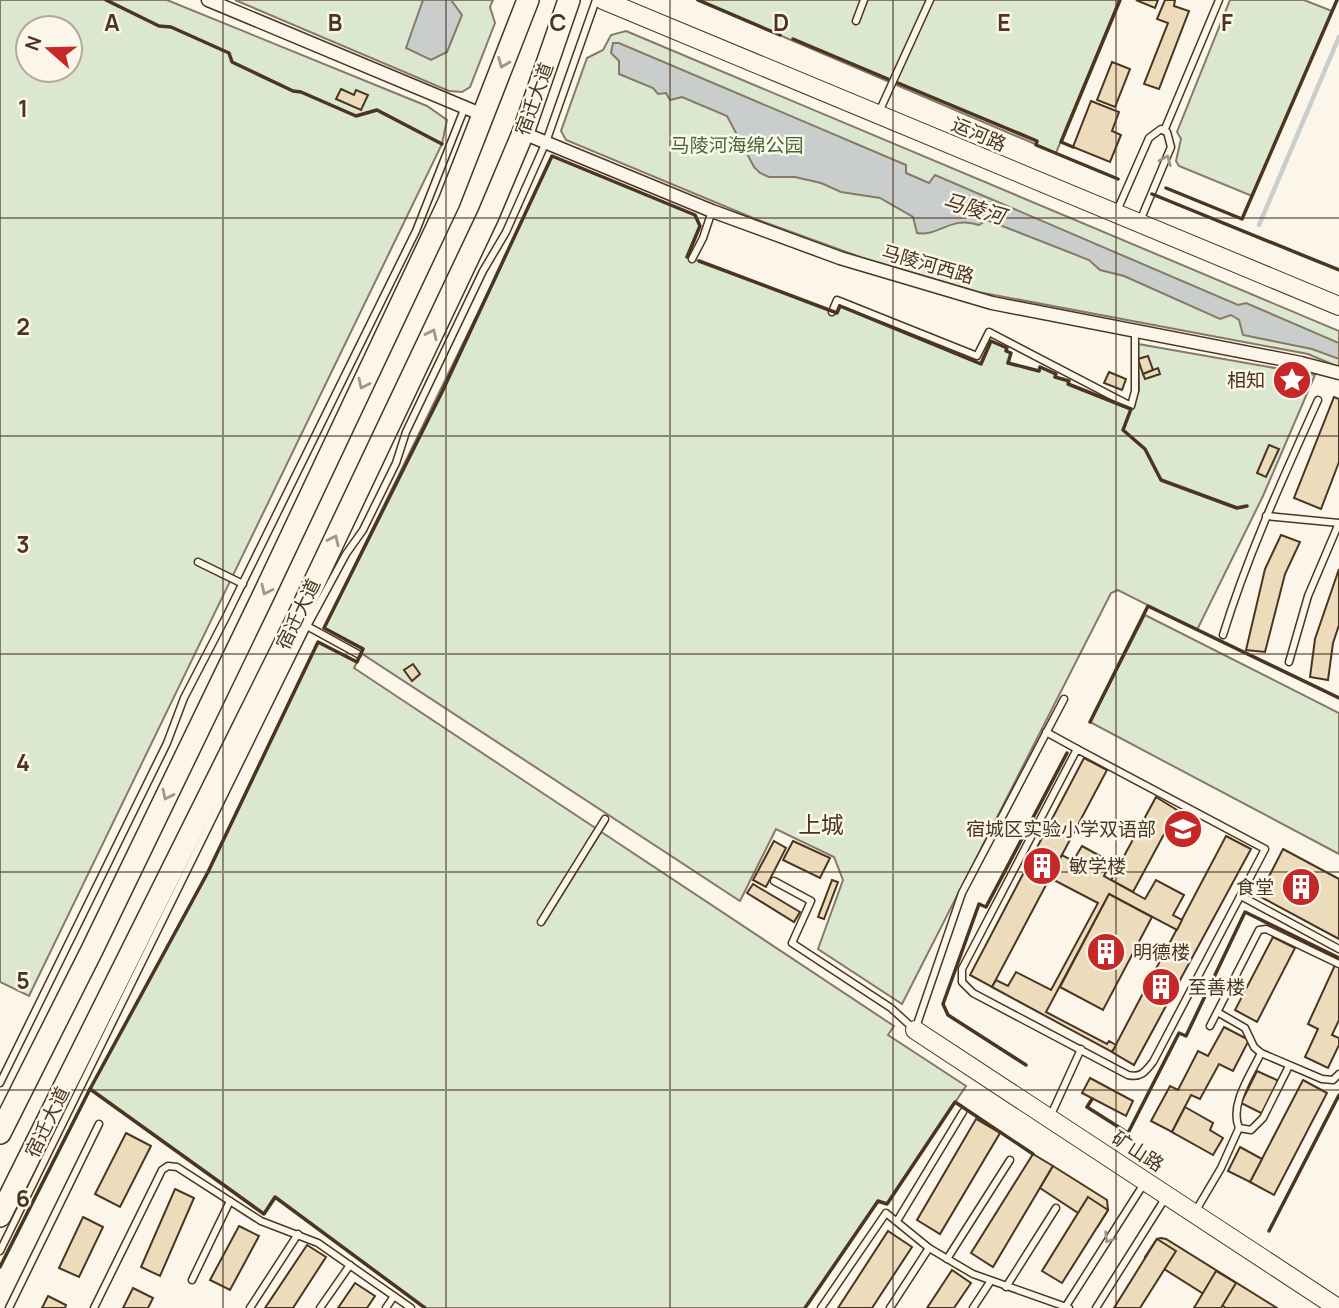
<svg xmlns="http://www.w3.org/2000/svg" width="1339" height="1308" font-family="Manrope,'Noto Sans SC',sans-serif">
<rect width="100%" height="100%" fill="#fbf6e9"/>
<g fill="#dce7d0" stroke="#887966" stroke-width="2" fill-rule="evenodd">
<path d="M0,0H167L427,106L447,120L442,144L29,996L0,982ZM28,28H70V70H28Z"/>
<polygon points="235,0 493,0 490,7 495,23 470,87 462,92 449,91"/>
<polygon points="697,0 1119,0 1056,153"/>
<polygon points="1230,0 1304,0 1332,11 1252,196 1179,166 1176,161 1181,139 1177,132"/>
<polygon points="626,31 1339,331 1339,367 1308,354 978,292 863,258 753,218 566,140 561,131 587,58 603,50 611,35"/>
<polygon points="552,156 695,215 700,226 688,257 837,313 840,306 980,364 991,341 1007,348 1006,351 1011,353 1008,363 1039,371 1040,367 1056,374 1056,377 1069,381 1069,384 1130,409 1139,390 1138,344 1315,375 1263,496 1197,630 1118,590 1111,593 902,1004 818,949 843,880 834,857 776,829 740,901 361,653 363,648 324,628 497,274"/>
<polygon points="1145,615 1339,713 1339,854 1090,722"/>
<polygon points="318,642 357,662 354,668 894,1026 888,1035 966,1086 887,1204 878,1202 805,1308 425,1308 276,1198 264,1214 90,1089 208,872"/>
</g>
<g fill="#c9cecd" stroke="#887966" stroke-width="2">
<polygon points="423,0 451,0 462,15 447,52 431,60 406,48"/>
<path d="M613,43H619L906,165V173L929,183L935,175L1238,305L1246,303L1339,343V359L1312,349L1243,335L1239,320L1231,315L1220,319L1124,276L1100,270L1089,260L987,220L979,225C951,215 939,237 917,233L913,217L880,198L841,192L821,183L795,177H769L760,173L754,167L727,116L682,97L670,100L666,93L658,94L653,88L619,74V61L611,53Z"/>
</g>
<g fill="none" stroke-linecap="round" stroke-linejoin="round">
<polyline stroke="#c9cecd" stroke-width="4.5" points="1259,225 1339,37"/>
</g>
<g fill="#ecdcbc" stroke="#4a3520" stroke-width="2">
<polygon points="1136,0 1158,0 1155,8"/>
<polygon points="1165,0 1175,0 1174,6 1189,11 1159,89 1144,84 1168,23 1157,19"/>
<polygon points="1112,62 1130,69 1115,107 1097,100"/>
<polygon points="341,89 354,95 356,90 368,95 361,110 336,99"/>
<polygon points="1091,101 1119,112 1112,131 1121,135 1110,162 1073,147"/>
<polygon points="1148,356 1153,370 1143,374 1138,359"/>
<polygon points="1158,368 1160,374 1145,379 1143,374"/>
<polygon points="1109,372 1126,379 1122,390 1104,383"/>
<polygon points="1334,397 1339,399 1339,462 1321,509 1294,498"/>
<polygon points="1269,445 1279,449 1266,477 1257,473"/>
<polygon points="1281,535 1300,542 1285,574 1265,652 1246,650 1265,569"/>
<polygon points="1339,569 1339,625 1333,643 1328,680 1310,677 1315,639"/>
<polygon points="413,664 420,674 412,681 404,670"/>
<polygon points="1084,758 1107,770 992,987 970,975"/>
<polygon points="1156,797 1177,810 1133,892 1111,880"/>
<polygon points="1226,836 1251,849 1134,1065 1112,1052"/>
<polygon points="774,841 786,848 766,887 753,880"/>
<polygon points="793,841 830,858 820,878 783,860"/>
<polygon points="1082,846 1111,862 1104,876 1145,899 1156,880 1184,895 1173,915 1182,920 1177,930 1109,894 1046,1012 1107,1044 1109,1041 1116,1045 1112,1052 992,987 996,980 1008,986 1016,972 1051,990 1098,903 1050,878 1062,855 1073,861"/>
<polygon points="1283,849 1339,879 1339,939 1259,896"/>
<polygon points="832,880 838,882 824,919 818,917"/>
<polygon points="753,884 800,912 794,922 747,893"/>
<polygon points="1109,894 1152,917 1103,1010 1060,987"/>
<polygon points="1273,937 1295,948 1257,1022 1235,1010"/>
<polygon points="1335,965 1339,967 1339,1020 1332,1035 1339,1038 1339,1045 1328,1068 1305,1057 1318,1029 1308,1024"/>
<polygon points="1224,1027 1249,1040 1233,1071 1219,1064 1200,1099 1191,1095 1172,1132 1151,1121 1170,1086 1178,1090 1198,1051 1208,1056"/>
<polygon points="1257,1071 1279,1081 1263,1114 1241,1103"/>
<polygon points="1090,1078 1133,1101 1126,1116 1082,1093"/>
<polygon points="1303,1080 1327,1093 1274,1195 1250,1182"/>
<polygon points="1185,1107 1213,1123 1210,1130 1223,1138 1213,1155 1172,1132"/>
<polygon points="976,1119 1000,1133 940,1234 917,1220"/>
<polygon points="126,1133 151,1146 120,1207 95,1194"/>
<polygon points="1240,1147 1262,1159 1250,1182 1228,1171"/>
<polygon points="1033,1154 1053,1166 993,1267 971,1253"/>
<polygon points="1053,1166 1107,1200 1108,1210 1098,1226 1040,1188"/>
<polygon points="175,1189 194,1198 160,1276 141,1267"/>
<polygon points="1088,1197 1108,1210 1062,1283 1042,1271"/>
<polygon points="83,1217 103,1227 79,1277 59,1268"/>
<polygon points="239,1226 259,1236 230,1290 210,1280"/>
<polygon points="888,1231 912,1247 872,1308 838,1308"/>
<polygon points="1161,1238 1166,1239 1277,1308 1226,1308 1145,1257 1157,1239"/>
<polygon points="1157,1239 1176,1251 1140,1308 1114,1308"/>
<polygon points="307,1245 326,1257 293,1308 265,1308"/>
<polygon points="952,1270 971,1283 954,1308 927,1308"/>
<polygon points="1216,1271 1236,1283 1221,1308 1194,1308"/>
<polygon points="355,1283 375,1296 367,1308 338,1308"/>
<polygon points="133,1288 153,1298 148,1308 123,1308"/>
<polygon points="48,1296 66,1305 65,1308 42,1308"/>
</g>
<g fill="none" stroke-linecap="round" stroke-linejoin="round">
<g stroke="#4a3520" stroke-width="9">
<g id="lane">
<polyline points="856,21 864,0"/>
<polyline points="879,112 930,0"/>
<polyline points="1164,131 1219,0"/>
<polyline points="1116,213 1149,138 1161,129 1167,132 1171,147 1140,221"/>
<polyline points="692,259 703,238 712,211"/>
<polyline points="832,312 837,300 977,356 989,332 1131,406 1135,391 1135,332"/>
<polyline points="1266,516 1339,523"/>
<polyline points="198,562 243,584"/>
<polyline points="307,626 358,654"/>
<path d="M1223,635C1248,554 1283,478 1318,400"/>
<polyline points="1289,662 1308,596 1339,523"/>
<polyline points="1046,732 1077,749"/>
<path d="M1077,749L1265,849L1153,1062C1145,1072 1141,1078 1128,1075L973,993L962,982V969Z"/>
<polyline points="774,881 811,901 792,943 891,1008 915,1030 962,893 1064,699"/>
<polyline points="1241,896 1339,949"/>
<polyline points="541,922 605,819"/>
<polyline points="1219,1013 1245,1028 1254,1047 1261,1053 1322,1079 1333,1080 1339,1074"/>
<polyline points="1210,1026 1259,930 1266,929 1339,964"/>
<polyline points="0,1083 167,743 184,698 226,617 416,231 465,107"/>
<polyline points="1050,1117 1081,1049"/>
<path d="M1239,1128C1229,1105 1251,1074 1261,1053"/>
<polyline points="1195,1212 1221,1168 1239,1128 1251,1130 1263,1118 1289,1066"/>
<polyline points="897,1221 963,1112"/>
<polyline points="0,1251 307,626 346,554 363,530 396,463 406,432 483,271 506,232 546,142 596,0"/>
<polyline points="947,1259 1010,1160"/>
<polyline points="192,1280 230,1201"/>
<polyline points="1006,1287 1056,1208"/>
<polyline points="1066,1306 1145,1182"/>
<polyline points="9,1308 99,1124"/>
<polyline points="94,1308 162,1170 168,1166 177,1167 261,1221 318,1243 411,1308"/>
<polyline points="250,1308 298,1234"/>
<polyline points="320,1308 350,1265"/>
<polyline points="386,1308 394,1296"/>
<polyline points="821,1308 886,1213 929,1248 973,1274 1069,1308"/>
<polyline points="890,1308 929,1248"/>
<polyline points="973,1308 990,1282"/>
<polyline points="1096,1308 1166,1197"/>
</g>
</g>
<g stroke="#4a3520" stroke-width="15">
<g id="street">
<polyline points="208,0 483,115"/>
<polyline points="523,133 712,211 840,258 992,303 1301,363 1339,373"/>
</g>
</g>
<g stroke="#4a3520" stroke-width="20">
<g id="secondary">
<polyline points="603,0 1339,306"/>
<polyline points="915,1030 1338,1308"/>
</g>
</g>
<g stroke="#4a3520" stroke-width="24">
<g id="primary">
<polyline points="0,1133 92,950 263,596 449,202 528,0"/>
<polyline points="0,1216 297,619 488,216 523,133 569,0"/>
</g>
</g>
<use href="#lane" stroke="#fbf6e9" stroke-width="6"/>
<use href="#street" stroke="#fbf6e9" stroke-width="12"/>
<use href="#secondary" stroke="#fbf6e9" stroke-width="18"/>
<use href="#primary" stroke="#fbf6e9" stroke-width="21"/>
<g stroke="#4a3520" stroke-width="3.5">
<polyline points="106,0 159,26 171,27 229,53 232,62 293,91 301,92 356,116 377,110 442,144"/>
<polyline points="698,0 780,35"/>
<polyline points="793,39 888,79"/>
<polyline points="898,83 1037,141 1036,145 1118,179"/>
<polyline points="1073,147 1061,142 1120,0"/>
<polyline points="1166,188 1242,219 1337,0"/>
<polyline points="1152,194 1339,270"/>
<polyline points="699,261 837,313 840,306 981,364 991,341 1007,348 1006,351 1011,353 1008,363 1039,371 1040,367 1056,374 1055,377 1069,381 1068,384 1131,409 1123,430 1145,449 1161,480 1237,508 1247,506"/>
<polyline points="1090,722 1148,606 1339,698"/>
<polyline points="1026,1065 948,1015 943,1004 979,904 986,907 1067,753"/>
<polyline points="90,1089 208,872 318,642 357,662 363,649 324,628 442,392 552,156 695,215 700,226 687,257"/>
<polyline points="1092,1099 1087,1107 1128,1133 1179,1033 1186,1036 1245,912 1339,958"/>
<polyline points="1269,1231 1339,1095"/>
<polyline points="0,1267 90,1089 264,1214 275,1197 425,1308"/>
<polyline points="805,1308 878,1201 887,1204 955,1102 1033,1154"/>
</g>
</g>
<defs><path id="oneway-chevron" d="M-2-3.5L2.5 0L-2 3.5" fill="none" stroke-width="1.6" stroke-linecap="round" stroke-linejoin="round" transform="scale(1.75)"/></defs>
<g stroke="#a29684">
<use href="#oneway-chevron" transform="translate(503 63) rotate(112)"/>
<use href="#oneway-chevron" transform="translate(1166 160) rotate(-67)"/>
<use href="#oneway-chevron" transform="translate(432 334) rotate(-65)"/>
<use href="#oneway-chevron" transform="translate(363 384) rotate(115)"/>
<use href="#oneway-chevron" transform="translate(334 540) rotate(-65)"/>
<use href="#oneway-chevron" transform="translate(266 590) rotate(115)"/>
<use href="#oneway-chevron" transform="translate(167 795) rotate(116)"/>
<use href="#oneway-chevron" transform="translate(1109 1238) rotate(122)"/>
</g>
<path fill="none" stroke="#4a3520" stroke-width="2" stroke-opacity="0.55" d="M223,0V1308M446,0V1308M670,0V1308M893,0V1308M1116,0V1308M0,218H1339M0,436H1339M0,654H1339M0,872H1339M0,1090H1339"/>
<defs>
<g id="sight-disc" transform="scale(2.0125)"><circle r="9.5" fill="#c62828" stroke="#fbf6e9"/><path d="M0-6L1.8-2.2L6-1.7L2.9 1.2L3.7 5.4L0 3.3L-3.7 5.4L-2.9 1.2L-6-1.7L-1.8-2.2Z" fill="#fff"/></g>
<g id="school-disc" transform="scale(2.0125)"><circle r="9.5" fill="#c62828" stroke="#fbf6e9"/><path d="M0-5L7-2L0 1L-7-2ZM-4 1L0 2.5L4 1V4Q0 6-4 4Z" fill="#fff"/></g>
<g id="building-disc" transform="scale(2.0125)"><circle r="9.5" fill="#c62828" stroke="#fbf6e9"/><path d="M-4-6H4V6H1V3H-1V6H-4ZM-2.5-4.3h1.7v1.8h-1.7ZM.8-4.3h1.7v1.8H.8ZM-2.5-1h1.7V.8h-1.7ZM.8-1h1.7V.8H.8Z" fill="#fff"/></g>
</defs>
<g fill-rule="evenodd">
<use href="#sight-disc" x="1292" y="380"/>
<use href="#school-disc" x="1183" y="829"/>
<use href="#building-disc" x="1042" y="866"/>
<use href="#building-disc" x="1301" y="887"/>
<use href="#building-disc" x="1106" y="952"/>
<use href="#building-disc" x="1161" y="987"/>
</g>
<g text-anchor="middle" stroke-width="5" stroke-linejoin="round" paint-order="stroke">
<g font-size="19" fill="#4a3520" stroke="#fbf6e9">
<text transform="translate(534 99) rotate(-70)" y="7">宿迁大道</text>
<text transform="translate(979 134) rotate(23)" y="7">运河路</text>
<text transform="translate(928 264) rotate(16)" y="7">马陵河西路</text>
<text transform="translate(298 614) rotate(-64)" y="7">宿迁大道</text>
<text transform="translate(47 1122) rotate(-64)" y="7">宿迁大道</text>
<text transform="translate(1138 1151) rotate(33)" y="7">矿山路</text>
</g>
<g font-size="19" fill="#436837" stroke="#fbf6e9">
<text x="737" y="152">马陵河海绵公园</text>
</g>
<g font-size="19" fill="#4a3520" stroke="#fbf6e9" text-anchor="end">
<text x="1265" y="387">相知</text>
<text x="1156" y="836">宿城区实验小学双语部</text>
<text x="1069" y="873" text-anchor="start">敏学楼</text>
<text x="1274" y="894">食堂</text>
<text x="1133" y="959" text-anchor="start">明德楼</text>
<text x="1188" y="994" text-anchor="start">至善楼</text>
</g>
<g font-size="21" font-style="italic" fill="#4a3520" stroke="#fbf6e9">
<text transform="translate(974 209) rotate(16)" y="7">马陵河</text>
</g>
<g font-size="23" fill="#4a3520" stroke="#fbf6e9">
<text x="821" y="833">上城</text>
</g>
</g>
<g font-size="23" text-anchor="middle" font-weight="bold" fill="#4a3520" stroke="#fbf6e9" stroke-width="5" stroke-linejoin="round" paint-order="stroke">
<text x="112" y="31">A</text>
<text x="335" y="31">B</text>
<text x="558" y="31">C</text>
<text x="781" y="31">D</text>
<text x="1004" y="31">E</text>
<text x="1227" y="31">F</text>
<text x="23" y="117">1</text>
<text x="23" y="335">2</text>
<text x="23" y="553">3</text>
<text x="23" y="771">4</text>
<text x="23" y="989">5</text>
<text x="23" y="1207">6</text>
</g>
<g transform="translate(49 49) rotate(290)"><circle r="33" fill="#fbf6e9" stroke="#b4a999" stroke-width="2"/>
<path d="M0-5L12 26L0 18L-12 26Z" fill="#c62828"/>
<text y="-10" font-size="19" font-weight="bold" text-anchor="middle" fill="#4a3520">N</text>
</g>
</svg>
